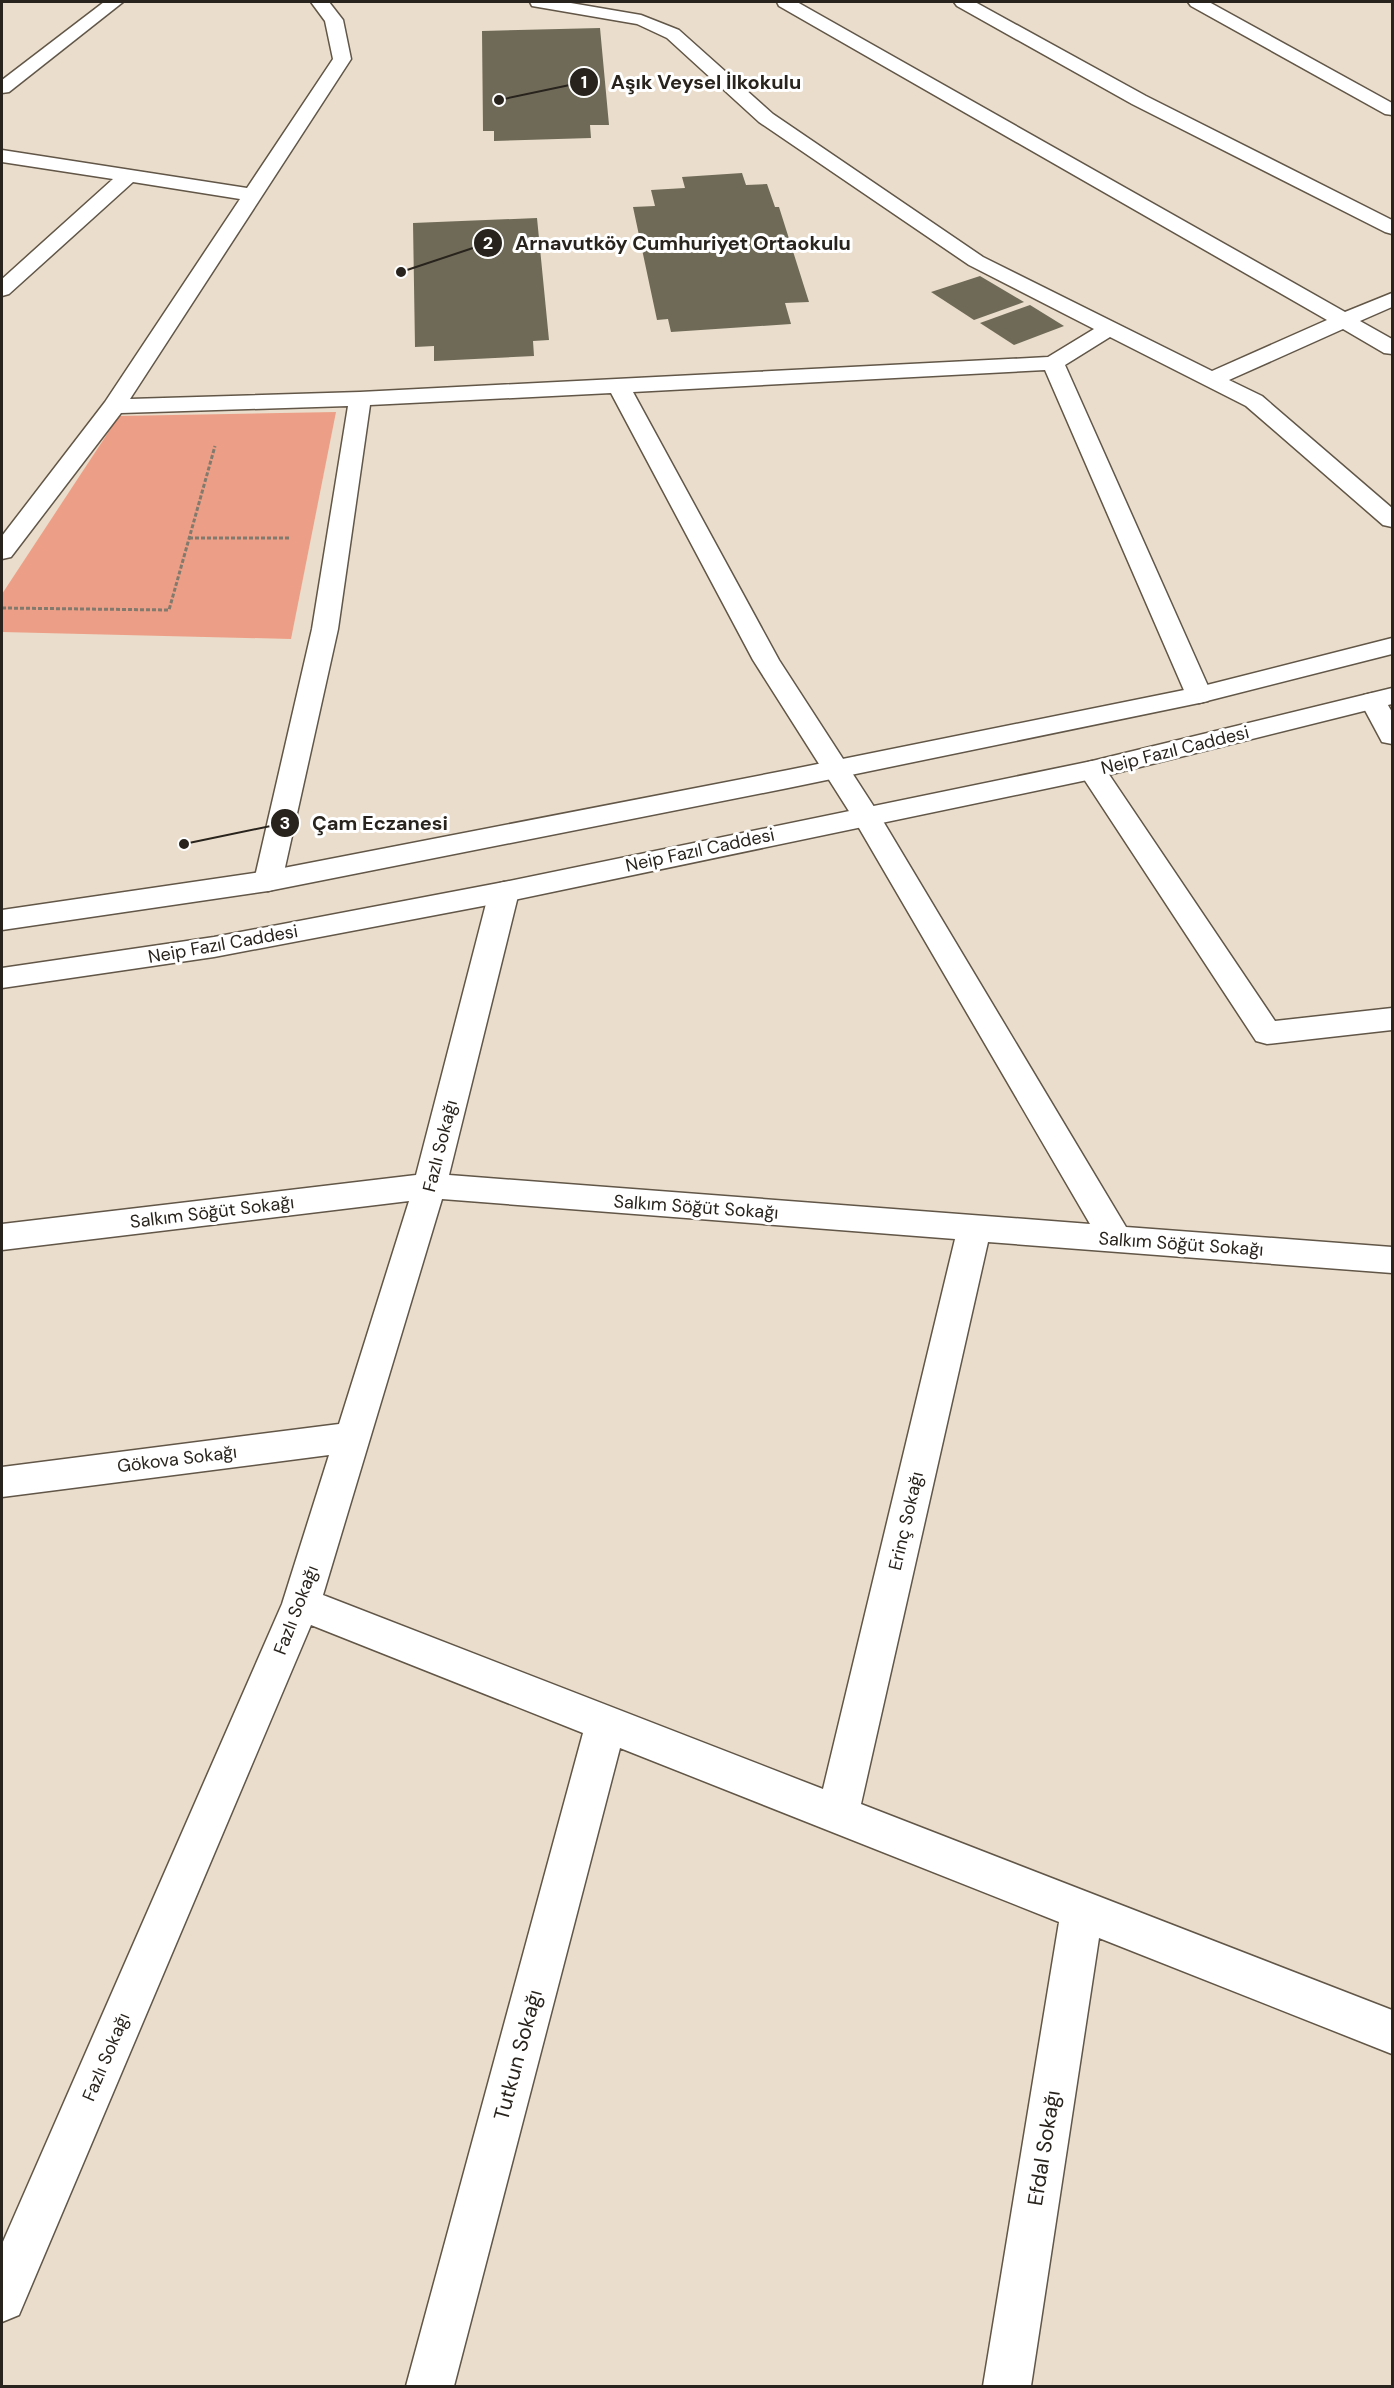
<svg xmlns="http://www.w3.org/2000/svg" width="1394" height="2388" font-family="'DM Sans',sans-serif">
<rect width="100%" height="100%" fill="#eaddcb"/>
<polygon fill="#ec9f86" points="336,412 291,639 2,632 2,594 119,416"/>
<g fill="#6f6a58">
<polygon points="600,28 609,125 590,125 591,138 494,141 494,131 483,131 482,31"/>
<polygon points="742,173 746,185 767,184 775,207 779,207 809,302 785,303 791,324 671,332 668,319 657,320 633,207 655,206 651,190 685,188 682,177"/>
<polygon points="537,218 549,340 533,341 534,356 434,361 434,346 415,347 413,223"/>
<polygon points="980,276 1024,302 974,320 931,292"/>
<polygon points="1030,305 1064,326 1014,345 980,323"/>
</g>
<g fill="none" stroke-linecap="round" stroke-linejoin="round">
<g stroke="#615647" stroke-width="3">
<g id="minor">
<polygon points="104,2 123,2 9,92 2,93 2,80"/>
<path d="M311,2H329L343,20L351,59L130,399L360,392L1048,357L1094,329L969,265L759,122L667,38L637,24L538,7L532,6L530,2H565L641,15L679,30L773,114L983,257L1212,371L1327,320L779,6L777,2H797L1345,312L1392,293V307L1360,321L1392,339V354L1384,353L1343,329L1229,380L1262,396L1392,508V527L1383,525L1246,406L1110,337L1065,365L1212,695L1208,701L1199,703L1190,701L1186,695L1045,370L633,392L779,660L880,816L1126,1227L1392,1247V1273L988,1242L861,1804L1392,2010V2054L1099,1938L1031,2386H983L1059,1922L620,1748L454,2386H406L583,1733L311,1625L19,2315L2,2322V2244L282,1604L329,1455L2,1497V1467L339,1424L409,1201L2,1250V1224L416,1175L489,892L494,885L504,882L514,885L519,892L449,1175L1090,1224L852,816L753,660L611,393L370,405L338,629L282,881L278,888L268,891L258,888L254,881L312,629L348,406L121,413L11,557L2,559V536L105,402L240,199L133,182L9,294L2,296V279L113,179L2,162V150L247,188L333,59L325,21ZM442,1199L955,1239L823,1789L323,1595Z"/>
<polygon points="954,2 975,2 1146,96 1392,220 1392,234 1385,232 1132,104 957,6"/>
<polygon points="1188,2 1209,2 1392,103 1392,115 1385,114 1191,6"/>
<polygon points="1373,693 1382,695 1392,712 1392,744 1382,742 1360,701 1364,695"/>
<polygon points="1092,761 1102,764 1275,1021 1392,1008 1392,1030 1267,1044 1256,1041 1078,770 1082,764"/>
</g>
</g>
<g stroke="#615647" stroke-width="3">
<g id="major">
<polygon points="1392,638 1392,654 1199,703 788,788 268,891 2,930 2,910 268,871 788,770 1199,687"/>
<polygon points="1392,688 1392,704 1092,779 504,902 214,957 2,988 2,968 214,937 504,882 1092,761"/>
</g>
</g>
<g stroke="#837a6e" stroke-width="3" stroke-dasharray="4 2" stroke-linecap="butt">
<polyline points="189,538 291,538"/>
<polyline points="2,608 169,610 215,446"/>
</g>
<use href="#minor" fill="#fff" fill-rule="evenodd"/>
<use href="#major" fill="#fff" fill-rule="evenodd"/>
</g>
<g text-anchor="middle" stroke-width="6" stroke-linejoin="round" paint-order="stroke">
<g font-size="18" fill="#28231c" stroke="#fff">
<text transform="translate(1175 750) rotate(-14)" y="6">Neip Fazıl Caddesi</text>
<text transform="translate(700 850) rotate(-12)" y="6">Neip Fazıl Caddesi</text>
<text transform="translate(223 944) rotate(-10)" y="6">Neip Fazıl Caddesi</text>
<text transform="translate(440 1146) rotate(-76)" y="6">Fazlı Sokağı</text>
<text transform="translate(696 1207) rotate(4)" y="6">Salkım Söğüt Sokağı</text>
<text transform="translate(212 1212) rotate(-7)" y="6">Salkım Söğüt Sokağı</text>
<text transform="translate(1181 1244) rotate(4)" y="6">Salkım Söğüt Sokağı</text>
<text transform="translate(177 1459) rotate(-7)" y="6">Gökova Sokağı</text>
<text transform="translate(906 1521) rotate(-77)" y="6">Erinç Sokağı</text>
<text transform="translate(296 1610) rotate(-69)" y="6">Fazlı Sokağı</text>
<text transform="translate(106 2057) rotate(-67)" y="6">Fazlı Sokağı</text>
</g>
<g font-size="21" fill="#28231c" stroke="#fff">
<text transform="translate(518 2055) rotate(-75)" y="7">Tutkun Sokağı</text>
<text transform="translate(1044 2148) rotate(-81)" y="7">Efdal Sokağı</text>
</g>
</g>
<path fill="none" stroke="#28231c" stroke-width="2" d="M499 100L584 82M401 272L488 243M184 844L285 823"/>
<g fill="#28231c" stroke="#fff" stroke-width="2">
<circle cx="499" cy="100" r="6"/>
<circle cx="401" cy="272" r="6"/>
<circle cx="184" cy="844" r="6"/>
<circle cx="584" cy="82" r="15"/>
<circle cx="488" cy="243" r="15"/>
<circle cx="285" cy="823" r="15"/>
</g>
<g font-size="18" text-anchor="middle" font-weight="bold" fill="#fff">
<text x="584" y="88">1</text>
<text x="488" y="249">2</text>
<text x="285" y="829">3</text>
</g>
<g font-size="20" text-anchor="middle" font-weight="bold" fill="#28231c" stroke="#fff" stroke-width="6" stroke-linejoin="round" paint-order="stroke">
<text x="706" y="89">Aşık Veysel İlkokulu</text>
<text x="683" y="250">Arnavutköy Cumhuriyet Ortaokulu</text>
<text x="380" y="830">Çam Eczanesi</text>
</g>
<rect width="1394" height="2388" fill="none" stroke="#28231c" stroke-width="6"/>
</svg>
